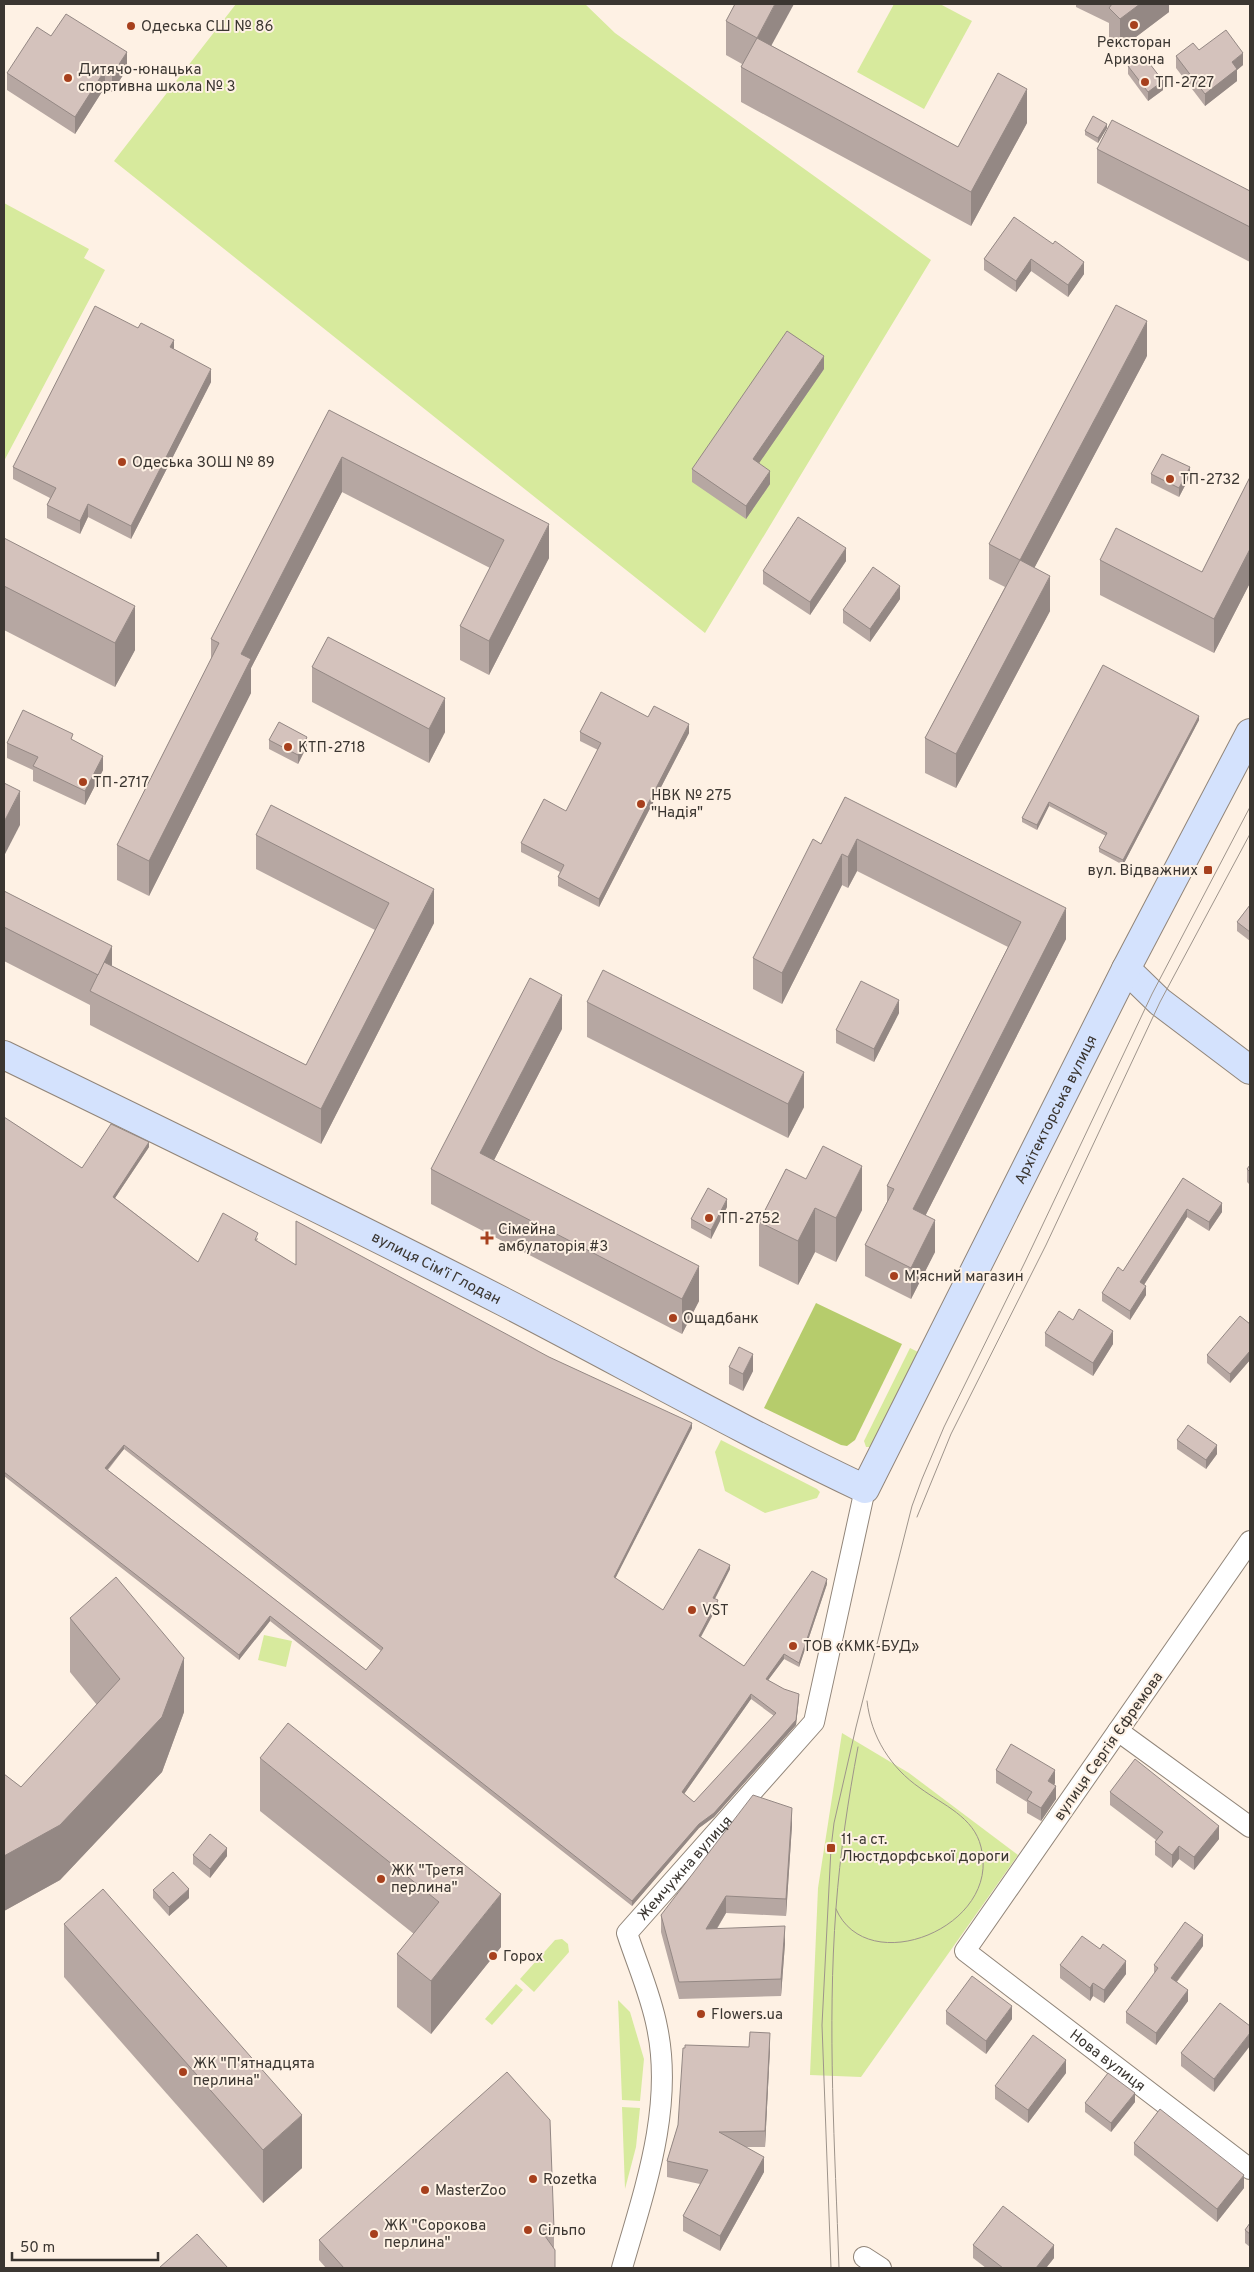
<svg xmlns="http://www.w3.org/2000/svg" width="1254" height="2272" font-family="Overpass,sans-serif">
<rect width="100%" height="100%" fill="#fef1e4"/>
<g fill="#d7ea9d">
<polygon points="236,4 585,4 615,33 931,260 705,633 114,161"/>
<polygon points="894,4 940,4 972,21 924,109 857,72"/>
<polygon points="4,203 89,249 84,258 105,270 4,461"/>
<polygon points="910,1348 918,1352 871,1447 866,1447 864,1441"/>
<polygon points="721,1440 817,1489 820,1492 817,1498 765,1513 725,1491 715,1452"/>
<polygon points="264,1635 292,1641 286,1667 258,1660"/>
<polygon points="842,1733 909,1773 1018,1855 861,2077 810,2075 818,1888"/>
<polygon points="562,1939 568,1944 569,1952 534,1992 520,1979 555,1940"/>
<polygon points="516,1984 523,1990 492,2025 485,2019"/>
<polygon points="618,2000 630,2012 644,2059 640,2101 622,2100"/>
<polygon points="622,2107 640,2108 636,2147 625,2189"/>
</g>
<polygon fill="#b6cc6c" points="816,1303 902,1344 855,1440 847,1446 841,1445 764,1408"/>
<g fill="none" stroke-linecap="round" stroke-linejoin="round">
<g stroke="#918579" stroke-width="22">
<g id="street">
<path id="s1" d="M1250,1541L965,1951L1250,2169"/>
<polyline points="1118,1731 1250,1827"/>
<polyline points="864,2257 881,2268"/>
<path id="s2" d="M622,2268C644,2191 674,2108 657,2027C651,1995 637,1964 627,1933L814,1722L865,1489"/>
</g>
</g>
<g stroke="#918579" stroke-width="30">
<g id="secondary">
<polyline points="1126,969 1160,1002 1250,1070"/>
<path id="s3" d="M4,1055C171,1136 338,1217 504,1302C624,1364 742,1431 865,1489L1126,969L1250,733"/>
</g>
</g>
<use href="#street" stroke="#fff" stroke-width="20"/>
<use href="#secondary" stroke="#d4e2fd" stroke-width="28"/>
<g stroke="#9e948b" stroke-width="1">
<polyline points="917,1517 951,1434 1046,1245 1160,1002 1250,834"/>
<path d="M836,1909C867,1981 1002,1927 981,1847C974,1817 943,1805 920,1788C891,1768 871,1737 867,1701"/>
<polyline points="831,2268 822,2025 831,1848 834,1823 856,1727 912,1506 922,1479 944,1427 1025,1262 1152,994 1250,807"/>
<path d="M839,2268C835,2149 827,2028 836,1908C840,1854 848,1800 858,1747"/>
</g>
</g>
<g fill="#b6a7a2" fill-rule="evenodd">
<polygon points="1076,4 1169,4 1169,12 1120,49 1109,38 1109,23 1076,7"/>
<polygon points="726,21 958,147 1027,123 971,226 741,102 741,67 742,64 726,55"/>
<polygon points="51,36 127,69 112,92 105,87 75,134 7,90 7,73"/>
<polygon points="1199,50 1243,65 1237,70 1237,81 1205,106 1176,68 1176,56"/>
<polygon points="1128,66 1163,90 1148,101 1128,74"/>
<polygon points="1107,128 1098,143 1085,135 1085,131"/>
<polygon points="1097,149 1250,191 1250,262 1097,183"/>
<polygon points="1014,217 1084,274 1068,297 1031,271 1016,292 984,270 984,259"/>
<polygon points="174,349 211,382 131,539 88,517 80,534 47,518 47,505 50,498 13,479 13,467"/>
<polygon points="1147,356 1034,568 1050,611 956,788 925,773 925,738 1005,587 989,579 989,544"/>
<polygon points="824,369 759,463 770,484 746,519 692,482 692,469"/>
<polygon points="329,410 549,558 489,675 460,660 460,626 490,568 342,492 251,668 251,693 149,896 117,880 117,845 211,659 211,639"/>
<polygon points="1151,474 1190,476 1179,497 1151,483"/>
<polygon points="1250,477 1250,583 1214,653 1100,595 1100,560 1202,572"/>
<polygon points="4,538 135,650 115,687 4,630"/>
<polygon points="846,561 810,615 763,584 763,571"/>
<polygon points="900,599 870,642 843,623 843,610"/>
<polygon points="312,667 445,732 429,763 312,702"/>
<polygon points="1199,716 1199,720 1123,865 1099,852 1099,848 1106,836 1049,806 1037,830 1022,822 1022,818"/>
<polygon points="648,717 689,733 599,907 558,886 558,877 560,872 521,852 521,843 566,811 598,750 580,741 580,732"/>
<polygon points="73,740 103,770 85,805 33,781 33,770 7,758 7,743"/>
<polygon points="269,740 307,746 298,764 269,749"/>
<polygon points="845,797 1066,939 925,1216 935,1252 911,1299 865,1276 865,1245 887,1202 887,1186 1008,947 857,871 848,888 842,885 782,1004 753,989 753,958 821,844"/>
<polygon points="256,835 434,923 321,1144 90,1025 90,1005 4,961 4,891 112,966 306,1065 375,930 256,869"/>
<polygon points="1250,905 1250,941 1237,931 1237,922"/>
<polygon points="587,1002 804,1107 788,1138 587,1037"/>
<polygon points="899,1013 874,1062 836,1043 836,1030"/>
<polygon points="562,1029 494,1160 699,1301 682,1334 431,1204 431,1169"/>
<path d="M4,1117L82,1168L149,1147L115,1198L198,1262L258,1238L257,1241L296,1265L549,1357L692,1428L615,1578L663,1610L730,1569L715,1599L718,1605L701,1637L744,1666L827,1584L799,1667L784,1659L768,1680L799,1699L796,1725L714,1817L699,1828L632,1906L270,1621L239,1660L4,1476ZM124,1449L381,1651L366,1670L108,1470ZM751,1699L774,1716L694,1802L684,1794Z"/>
<polygon points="1250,1165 1250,1185 1247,1182 1247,1169"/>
<polygon points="786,1169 862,1210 836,1262 815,1252 798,1285 759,1266 759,1222"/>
<polygon points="1183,1178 1222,1212 1209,1231 1187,1217 1144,1285 1146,1295 1130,1320 1102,1301 1102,1293 1123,1271"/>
<polygon points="727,1207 711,1239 691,1228 691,1219"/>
<polygon points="1073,1320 1113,1344 1093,1376 1045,1346 1045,1333"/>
<polygon points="1250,1324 1250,1360 1230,1383 1207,1363 1207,1355"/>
<polygon points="729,1367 753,1371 743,1391 729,1384"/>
<polygon points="1177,1440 1217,1454 1206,1469 1177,1449"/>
<polygon points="70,1618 184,1712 162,1772 60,1880 4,1911 4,1774 21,1787 97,1705 70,1672"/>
<polygon points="260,1758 501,1947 431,2034 397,2007 397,1954 414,1934 260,1811"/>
<polygon points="996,1770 1055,1783 1054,1785 1056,1799 1041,1821 1027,1813 1027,1802 996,1783"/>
<polygon points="1110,1792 1219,1839 1194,1870 1179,1859 1172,1868 1155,1855 1155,1842 1156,1840 1110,1805"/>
<polygon points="792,1825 786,1916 726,1913 717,1929 785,1943 781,1996 679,1999 661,1932 661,1915"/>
<polygon points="193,1855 227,1856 210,1878 193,1864"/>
<polygon points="153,1890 189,1898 169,1916 153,1898"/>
<polygon points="64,1924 302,2168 263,2203 64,1977"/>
<polygon points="1203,1946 1177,1982 1188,2001 1156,2045 1126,2023 1126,2012 1154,1975 1154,1965"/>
<polygon points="1060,1965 1126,1974 1104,2003 1093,1996 1090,2001 1060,1978"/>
<polygon points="1220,2003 1214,2092 1181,2066 1181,2053"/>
<polygon points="946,2011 1012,2019 986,2054 946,2024"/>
<polygon points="770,2048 765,2147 746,2147 764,2172 720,2251 683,2231 683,2216 700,2184 667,2177 667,2161 678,2125"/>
<polygon points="1066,2073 1028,2123 995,2099 995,2086"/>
<polygon points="1135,2102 1111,2132 1085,2112 1085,2103"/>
<polygon points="1134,2143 1244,2188 1217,2222 1134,2155"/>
<polygon points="1250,2223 1250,2247 1245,2243 1245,2230"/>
<polygon points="554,2229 554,2249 555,2268 326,2268 319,2260 319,2240"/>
<polygon points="973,2245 1054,2258 1046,2268 986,2268 973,2258"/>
</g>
<g fill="#948884">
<polygon points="775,4 794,4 757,72 757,38"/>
<polygon points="1140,4 1169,4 1169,12 1120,49 1120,19"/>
<polygon points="127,52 127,69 112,92 112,75"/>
<polygon points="1243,53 1243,65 1237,70 1237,81 1205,106 1205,94 1232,62"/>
<polygon points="105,70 105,87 75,134 75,117"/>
<polygon points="1163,81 1163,90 1148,101 1148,92"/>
<polygon points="1027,89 1027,123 971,226 971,192"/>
<polygon points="1107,124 1107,128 1098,143 1098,138"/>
<polygon points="1031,259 1031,271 1016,292 1016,281"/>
<polygon points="1084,262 1084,274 1068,297 1068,285"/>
<polygon points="1147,321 1147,356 1020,595 1020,560"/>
<polygon points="174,340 174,353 170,347"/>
<polygon points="824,356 824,369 753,472 753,459"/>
<polygon points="211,369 211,382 131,539 131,526"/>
<polygon points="342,457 342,492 251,668 251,693 149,896 149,861 241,654"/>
<polygon points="1190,467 1190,476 1179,497 1179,488"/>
<polygon points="770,471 770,484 746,519 746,506"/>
<polygon points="88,504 88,517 80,534 80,521"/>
<polygon points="549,524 549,558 489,675 489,641"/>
<polygon points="846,548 846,561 810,615 810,602"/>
<polygon points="1250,549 1250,583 1214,653 1214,619"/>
<polygon points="1050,576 1050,611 956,788 956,754"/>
<polygon points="900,586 900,599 870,642 870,629"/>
<polygon points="135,606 135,650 115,687 115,643"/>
<polygon points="445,698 445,732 429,763 429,729"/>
<polygon points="1199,716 1199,720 1123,865 1123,860"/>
<polygon points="689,724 689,733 599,907 599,899"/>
<polygon points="307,737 307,746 298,764 298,755"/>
<polygon points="103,756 103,770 85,805 85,791"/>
<polygon points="20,791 20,825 4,856 4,822"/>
<polygon points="1049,802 1049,806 1037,830 1037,825"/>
<polygon points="857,839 857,871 848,888 848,857"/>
<polygon points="842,854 842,885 782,1004 782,973"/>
<polygon points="434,889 434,923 321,1144 321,1109"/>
<polygon points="1066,908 1066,939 913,1240 913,1209"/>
<polygon points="112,946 112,981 98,975"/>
<polygon points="562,995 562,1029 480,1187 480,1153"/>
<polygon points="899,1000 899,1013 874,1062 874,1049"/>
<polygon points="804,1072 804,1107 788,1138 788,1104"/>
<polygon points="149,1142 149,1147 113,1201 113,1197"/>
<polygon points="862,1166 862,1210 836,1262 836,1218"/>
<polygon points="727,1199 727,1207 711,1239 711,1230"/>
<polygon points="1222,1203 1222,1212 1209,1231 1209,1222"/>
<polygon points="815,1208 815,1252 798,1285 798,1241"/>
<polygon points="1187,1209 1187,1217 1140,1291 1140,1282"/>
<polygon points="935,1220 935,1252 911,1299 911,1268"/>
<polygon points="699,1266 699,1301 682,1334 682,1299"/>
<polygon points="1146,1286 1146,1295 1130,1320 1130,1311"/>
<polygon points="1113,1331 1113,1344 1093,1376 1093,1363"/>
<polygon points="1250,1351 1250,1360 1230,1383 1230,1374"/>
<polygon points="753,1354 753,1371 743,1391 743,1374"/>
<polygon points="692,1423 692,1428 614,1581 614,1577"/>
<polygon points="124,1445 124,1449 105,1472 105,1468"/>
<polygon points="1217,1445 1217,1454 1206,1469 1206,1460"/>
<polygon points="730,1565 730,1569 713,1602 713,1598"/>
<polygon points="827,1579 827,1584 799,1667 799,1663"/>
<polygon points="718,1600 718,1605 699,1640 699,1636"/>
<polygon points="270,1616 270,1621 239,1660 239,1655"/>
<polygon points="784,1654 784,1659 766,1683 766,1679"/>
<polygon points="184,1658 184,1712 162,1772 60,1880 4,1911 4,1856"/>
<polygon points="751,1694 751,1699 682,1797 682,1792"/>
<polygon points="799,1694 796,1725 714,1817 699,1828 632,1906 632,1901"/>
<polygon points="1055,1770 1055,1783 1048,1794 1048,1781"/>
<polygon points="1056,1786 1056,1799 1041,1821 1041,1808"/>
<polygon points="792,1808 792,1825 786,1916 786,1899"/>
<polygon points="1219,1826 1219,1839 1194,1870 1194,1857"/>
<polygon points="1179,1846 1179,1859 1172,1868 1172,1855"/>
<polygon points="227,1848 227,1856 210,1878 210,1869"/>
<polygon points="189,1889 189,1898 169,1916 169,1907"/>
<polygon points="501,1894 501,1947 431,2034 431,1981"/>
<polygon points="726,1896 726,1913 706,1946 706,1929"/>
<polygon points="785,1926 785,1943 781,1996 781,1979"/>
<polygon points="1203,1935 1203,1946 1171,1989 1171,1978"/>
<polygon points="1126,1961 1126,1974 1104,2003 1104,1990"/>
<polygon points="1093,1983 1093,1996 1090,2001 1090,1988"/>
<polygon points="1188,1990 1188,2001 1156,2045 1156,2033"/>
<polygon points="1012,2006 1012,2019 986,2054 986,2041"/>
<polygon points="770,2033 770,2048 765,2147 765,2131"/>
<polygon points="1250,2033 1250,2046 1214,2092 1214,2079"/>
<polygon points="1066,2060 1066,2073 1028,2123 1028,2110"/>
<polygon points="1135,2093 1135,2102 1111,2132 1111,2123"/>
<polygon points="302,2115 302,2168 263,2203 263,2150"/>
<polygon points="764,2157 764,2172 720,2251 720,2236"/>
<polygon points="1244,2175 1244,2188 1217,2222 1217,2209"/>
<polygon points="1054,2245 1054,2258 1046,2268 1036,2268"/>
</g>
<g fill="#d4c2bc" stroke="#948884" fill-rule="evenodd">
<polygon points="735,4 775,4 757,38 726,21"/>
<polygon points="1112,4 1140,4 1120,19 1109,8"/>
<polygon points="66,14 127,52 112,75 105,70 75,117 7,73 37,27 51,36"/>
<polygon points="1226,30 1243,53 1232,62 1237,69 1205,94 1176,56 1193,43 1199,50"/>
<polygon points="757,38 958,147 998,73 1027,89 971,192 741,67"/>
<polygon points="1143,55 1163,81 1148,92 1128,66"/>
<polygon points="1093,116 1107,124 1098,138 1085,131"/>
<polygon points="1112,120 1250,191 1250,227 1097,149"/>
<polygon points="1014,217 1053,244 1055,241 1084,262 1068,285 1031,259 1016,281 984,259"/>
<polygon points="1116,305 1147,321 1020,560 989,544"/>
<polygon points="95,306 138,328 141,323 174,340 170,347 211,369 131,526 88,504 80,521 47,505 56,488 13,467"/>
<polygon points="787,331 824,356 753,459 770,471 746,506 692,469"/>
<polygon points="329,410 549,524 489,641 460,626 504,540 342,457 241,654 251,659 149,861 117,845 219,643 211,639"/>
<polygon points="1162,454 1190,467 1179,488 1151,474"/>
<polygon points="1250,477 1250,549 1214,619 1100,560 1116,528 1202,572"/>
<polygon points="798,517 846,548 810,602 763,571"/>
<polygon points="4,538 135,606 115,643 4,586"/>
<polygon points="1020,560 1050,576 956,754 925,738"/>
<polygon points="873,567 900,586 870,629 843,610"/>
<polygon points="328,637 445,698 429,729 312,667"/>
<polygon points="1103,665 1199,716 1123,860 1099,848 1107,833 1049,802 1037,825 1022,818"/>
<polygon points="601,692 648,717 654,706 689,724 599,899 558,877 564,865 521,843 544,799 566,811 601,743 580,732"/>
<polygon points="23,710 73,734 71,739 103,756 85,791 33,766 38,757 7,743"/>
<polygon points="279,722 307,737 298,755 269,740"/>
<polygon points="4,783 20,791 4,822"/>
<polygon points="845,797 1066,908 913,1209 935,1220 911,1268 865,1245 894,1189 887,1186 1021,922 857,839 848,857 842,854 782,973 753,958 813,839 821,844"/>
<polygon points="271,805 434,889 321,1109 90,991 104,962 306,1065 389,903 256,835"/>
<polygon points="4,891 112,946 98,975 4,927"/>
<polygon points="1250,905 1250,932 1237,922"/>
<polygon points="603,970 804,1072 788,1104 587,1002"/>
<polygon points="530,978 562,995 480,1153 699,1266 682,1299 431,1169"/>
<polygon points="861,981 899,1000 874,1049 836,1030"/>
<path d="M4,1117L82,1168L111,1124L149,1142L113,1197L198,1262L223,1213L258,1233L255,1240L296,1265V1221L549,1357L692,1423L614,1577L663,1610L699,1549L730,1565L713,1598L718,1600L699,1636L744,1666L812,1571L827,1579L799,1663L784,1654L766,1679L784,1689L799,1694L796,1720L714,1813L699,1824L632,1901L270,1616L239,1655L4,1472ZM124,1445L383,1648L366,1670L105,1468ZM751,1694L776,1713L694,1802L682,1792Z"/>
<polygon points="823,1146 862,1166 836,1218 815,1208 798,1241 759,1222 786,1169 806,1179"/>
<polygon points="1250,1165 1250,1172 1247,1169"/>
<polygon points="1183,1178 1222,1203 1209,1222 1187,1209 1140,1282 1146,1286 1130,1311 1102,1293 1118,1267 1123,1271"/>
<polygon points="708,1188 727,1199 711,1230 691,1219"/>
<polygon points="1079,1309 1113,1331 1093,1363 1045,1333 1059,1311 1073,1320"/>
<polygon points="1240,1316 1250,1324 1250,1351 1230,1374 1207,1355"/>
<polygon points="739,1347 753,1354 743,1374 729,1367"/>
<polygon points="1188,1425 1217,1445 1206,1460 1177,1440"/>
<polygon points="116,1577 184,1658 162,1717 60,1825 4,1856 4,1774 21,1787 120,1679 70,1618"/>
<polygon points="288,1723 501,1894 431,1981 397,1954 439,1902 260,1758"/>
<polygon points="1011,1744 1055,1770 1048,1781 1056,1786 1041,1808 1027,1800 1032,1792 996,1770"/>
<polygon points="1135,1759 1219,1826 1194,1857 1179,1846 1172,1855 1155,1842 1163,1832 1110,1792"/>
<polygon points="753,1795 792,1808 786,1899 726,1896 706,1929 785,1926 781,1979 679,1982 661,1915"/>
<polygon points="210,1834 227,1848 210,1869 193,1855"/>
<polygon points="173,1872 189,1889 169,1907 153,1890"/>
<polygon points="103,1889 302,2115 263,2150 64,1924"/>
<polygon points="1185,1922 1203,1935 1171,1978 1188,1990 1156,2033 1126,2012 1158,1968 1154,1965"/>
<polygon points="1082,1936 1100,1949 1103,1944 1126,1961 1104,1990 1093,1983 1090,1988 1060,1965"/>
<polygon points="972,1976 1012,2006 986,2041 946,2011"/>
<polygon points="1220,2003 1250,2026 1250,2033 1214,2079 1181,2053"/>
<polygon points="750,2032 770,2033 765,2131 719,2132 764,2157 720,2236 683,2216 708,2170 667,2161 678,2125 683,2048 685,2048 685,2045 749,2047"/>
<polygon points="1033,2035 1066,2060 1028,2110 995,2086"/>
<polygon points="507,2072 550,2120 554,2229 540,2229 555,2250 555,2268 344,2268 319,2240"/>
<polygon points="1108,2073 1135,2093 1111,2123 1085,2103"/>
<polygon points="1160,2109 1244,2175 1217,2209 1134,2143"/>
<polygon points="1003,2206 1054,2245 1036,2268 1003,2268 973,2245"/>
<polygon points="1250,2223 1250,2234 1245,2230"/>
<polygon points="197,2234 228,2268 159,2268"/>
</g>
<g fill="#a7401d" stroke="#fef1e4" stroke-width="2">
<circle cx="1134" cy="25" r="5"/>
<circle cx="131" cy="26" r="5"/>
<circle cx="68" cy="78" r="5"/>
<circle cx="1145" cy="82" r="5"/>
<circle cx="122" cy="462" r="5"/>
<circle cx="1170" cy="479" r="5"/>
<circle cx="288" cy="747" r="5"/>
<circle cx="83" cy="782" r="5"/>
<circle cx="641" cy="804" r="5"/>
<rect x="1203" y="865" width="10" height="10" rx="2.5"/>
<circle cx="709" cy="1218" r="5"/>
<path d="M484.5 1230.5h5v5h5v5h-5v5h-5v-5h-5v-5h5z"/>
<circle cx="894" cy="1276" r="5"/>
<circle cx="673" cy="1318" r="5"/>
<circle cx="692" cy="1610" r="5"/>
<circle cx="793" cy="1646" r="5"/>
<rect x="826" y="1843" width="10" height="10" rx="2.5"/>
<circle cx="381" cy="1879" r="5"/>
<circle cx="493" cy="1956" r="5"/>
<circle cx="701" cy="2014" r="5"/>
<circle cx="183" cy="2072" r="5"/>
<circle cx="533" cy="2179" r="5"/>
<circle cx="425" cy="2190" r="5"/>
<circle cx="528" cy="2230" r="5"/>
<circle cx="374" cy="2234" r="5"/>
</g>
<g text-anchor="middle" stroke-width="4" stroke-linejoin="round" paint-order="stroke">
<g font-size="15" fill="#3b3631" stroke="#fef1e4" text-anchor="start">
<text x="141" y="31">Одеська СШ № 86</text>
<text x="1134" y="47" text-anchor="middle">Рексторан<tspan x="1134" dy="17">Аризона</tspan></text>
<text x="78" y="74">Дитячо-юнацька<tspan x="78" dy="17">спортивна школа № 3</tspan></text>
<text x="1155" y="87">ТП-2727</text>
<text x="132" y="467">Одеська ЗОШ № 89</text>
<text x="1180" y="484">ТП-2732</text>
<text x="298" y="752">КТП-2718</text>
<text x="93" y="787">ТП-2717</text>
<text x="651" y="800">НВК № 275<tspan x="651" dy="17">"Надія"</tspan></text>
<text x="1198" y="875" text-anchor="end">вул. Відважних</text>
<text x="719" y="1223">ТП-2752</text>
<text x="498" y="1234">Сімейна<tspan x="498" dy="17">амбулаторія #3</tspan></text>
<text x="904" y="1281">М'ясний магазин</text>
<text x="683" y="1323">Ощадбанк</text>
<text x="702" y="1615">VST</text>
<text x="803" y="1651">ТОВ «КМК-БУД»</text>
<text x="841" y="1844">11-а ст.<tspan x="841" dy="17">Люстдорфської дороги</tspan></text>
<text x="391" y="1875">ЖК "Третя<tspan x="391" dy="17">перлина"</tspan></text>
<text x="503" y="1961">Горох</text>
<text x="711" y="2019">Flowers.ua</text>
<text x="193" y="2068">ЖК "П'ятнадцята<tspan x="193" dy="17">перлина"</tspan></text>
<text x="543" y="2184">Rozetka</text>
<text x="435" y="2195">MasterZoo</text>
<text x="384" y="2230">ЖК "Сорокова<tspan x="384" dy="17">перлина"</tspan></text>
<text x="538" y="2235">Сільпо</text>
</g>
<g font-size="15" fill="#3b3631" stroke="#fef1e4">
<text dy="5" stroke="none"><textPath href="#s3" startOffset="1389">Архітекторська вулиця</textPath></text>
<text dy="5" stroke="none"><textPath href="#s3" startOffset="482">вулиця Сім'ї Глодан</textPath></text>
<text transform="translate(1108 1746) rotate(-55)" y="5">вулиця Сергія Єфремова</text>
<text dy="5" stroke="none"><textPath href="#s2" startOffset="432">Жемчужна вулиця</textPath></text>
<text dy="5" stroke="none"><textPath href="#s1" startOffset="679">Нова вулиця</textPath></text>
</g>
</g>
<rect width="1254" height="2272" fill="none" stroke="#3b3631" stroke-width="10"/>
<path d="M12 2252v8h146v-8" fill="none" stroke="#3b3631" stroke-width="2.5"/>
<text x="20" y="2252" font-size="15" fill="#3b3631" stroke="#fef1e4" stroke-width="4" paint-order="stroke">50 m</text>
</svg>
